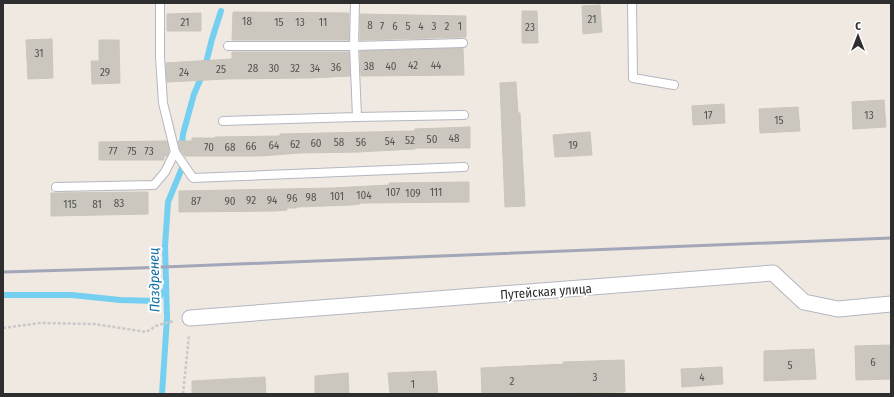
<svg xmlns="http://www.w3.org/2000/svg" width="894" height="397" font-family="'Fira Sans Condensed',sans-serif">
<rect width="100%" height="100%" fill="#efe9e1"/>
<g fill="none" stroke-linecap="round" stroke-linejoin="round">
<g stroke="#75cff0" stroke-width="6">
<polyline points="184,149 182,144 183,134 194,94 204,71 212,39 221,11"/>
<polyline points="3,295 72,295 120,300 156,301 166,289"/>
<polyline points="162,394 167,318 165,246 168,202 182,168"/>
</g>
</g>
<g fill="#cbc7bf" stroke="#cbc5ba">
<polygon points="600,5 602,32 583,34 582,6"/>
<polygon points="522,11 537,11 538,43 522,43"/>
<polygon points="233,12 349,13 349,40 232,40"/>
<polygon points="201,13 201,31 167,31 167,14"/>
<polygon points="360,14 466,16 466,37 360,40"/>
<polygon points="52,39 53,78 28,79 26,40"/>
<polygon points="99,40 119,40 120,83 92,84 91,61 99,61"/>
<polygon points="463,48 464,75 361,76 360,51"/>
<polygon points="232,52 349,52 350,76 311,78 226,79 167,82 166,63 232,59"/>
<polygon points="516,82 518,113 520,113 525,206 505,207 500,83"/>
<polygon points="884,100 886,127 853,129 852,102"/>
<polygon points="724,104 725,123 693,125 692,106"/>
<polygon points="798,107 800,131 760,133 759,109"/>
<polygon points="470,127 470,148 415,148 415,149 358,152 300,153 261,156 185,156 180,150 178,141 192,141 192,138 215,138 215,137 280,136 280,134 415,131 415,129"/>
<polygon points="590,132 592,155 555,157 553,135"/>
<polygon points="167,141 169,151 167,156 164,156 164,160 99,160 99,142"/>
<polygon points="469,182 469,202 360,203 360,204 351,205 297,207 297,208 287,208 287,210 277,211 179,212 179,191 333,188 389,185 389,183"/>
<polygon points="148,192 148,214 51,216 51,193"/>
<polygon points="891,345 891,379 856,380 855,346"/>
<polygon points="814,349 816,379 764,381 764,351"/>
<polygon points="624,360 625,392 550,394 482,394 481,368 564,364 563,362"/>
<polygon points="722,367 723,384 682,387 681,369"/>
<polygon points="436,371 438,394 390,394 388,373"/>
<polygon points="348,373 349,394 315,394 315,376"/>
<polygon points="265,377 266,394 192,394 192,381"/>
</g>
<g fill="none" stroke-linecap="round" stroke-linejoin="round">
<g stroke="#b4b7c1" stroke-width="10">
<g id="service">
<polyline points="355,3 354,46 463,43"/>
<polyline points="632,3 633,78 674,85"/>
<polyline points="357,117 464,115"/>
<polyline points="223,121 357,117 354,46 228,46"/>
<polyline points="175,152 193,178 464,167"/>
<polyline points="56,187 154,185 165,172 175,152 163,103 160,57 160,3"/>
</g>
</g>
<g stroke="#b4b7c1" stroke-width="17">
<polyline id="minor" points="190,318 773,273 804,302 838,309 891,304"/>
</g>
<g stroke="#c9c9c9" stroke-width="2.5" stroke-dasharray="3 2" stroke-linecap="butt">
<polyline points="3,328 40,323 94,324 146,332 158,325 174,321"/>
<polyline points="183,394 189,335"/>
</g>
<use href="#service" stroke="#fff" stroke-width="8"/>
<use href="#minor" stroke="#fff" stroke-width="15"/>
<polyline stroke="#a3a6b8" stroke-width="3" points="3,272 139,268 891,238"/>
</g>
<g text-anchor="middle" stroke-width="4" stroke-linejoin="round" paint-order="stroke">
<g font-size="11" fill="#555452">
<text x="592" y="23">21</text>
<text x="247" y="25">18</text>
<text x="185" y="26">21</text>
<text x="279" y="26">15</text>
<text x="300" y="26">13</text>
<text x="323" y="26">11</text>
<text x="370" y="29">8</text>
<text x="382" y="30">7</text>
<text x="395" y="30">6</text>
<text x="408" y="30">5</text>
<text x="421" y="30">4</text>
<text x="434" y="30">3</text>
<text x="447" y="30">2</text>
<text x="460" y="30">1</text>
<text x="530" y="31">23</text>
<text x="39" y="57">31</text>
<text x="413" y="69">42</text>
<text x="436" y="69">44</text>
<text x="369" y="70">38</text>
<text x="391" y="70">40</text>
<text x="336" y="71">36</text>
<text x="253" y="72">28</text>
<text x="274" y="72">30</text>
<text x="295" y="72">32</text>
<text x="315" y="72">34</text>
<text x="221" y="73">25</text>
<text x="105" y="76">29</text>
<text x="184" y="76">24</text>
<text x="708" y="119">17</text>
<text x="869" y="119">13</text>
<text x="779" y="124">15</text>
<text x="454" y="142">48</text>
<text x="432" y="143">50</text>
<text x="410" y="144">52</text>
<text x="390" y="145">54</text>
<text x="339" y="146">58</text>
<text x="361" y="146">56</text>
<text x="316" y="147">60</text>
<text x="295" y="148">62</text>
<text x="274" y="149">64</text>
<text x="573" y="149">19</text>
<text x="251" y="150">66</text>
<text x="209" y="151">70</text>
<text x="230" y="151">68</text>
<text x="113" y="155">77</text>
<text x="132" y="155">75</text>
<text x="149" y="155">73</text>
<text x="393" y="196">107</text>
<text x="436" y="196">111</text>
<text x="413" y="197">109</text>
<text x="364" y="199">104</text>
<text x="337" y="200">101</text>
<text x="311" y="201">98</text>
<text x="292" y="202">96</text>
<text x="251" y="204">92</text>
<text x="272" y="204">94</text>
<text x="196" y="205">87</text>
<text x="230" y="205">90</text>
<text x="119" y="207">83</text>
<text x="70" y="208">115</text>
<text x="97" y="208">81</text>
<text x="873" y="366">6</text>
<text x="790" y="369">5</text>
<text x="595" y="381">3</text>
<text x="702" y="381">4</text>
<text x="512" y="385">2</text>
<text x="413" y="388">1</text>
</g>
<g font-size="13" fill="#2e2e2e" stroke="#fff">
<text transform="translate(546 291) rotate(-4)" y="5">Путейская улица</text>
</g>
<g font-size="14" font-style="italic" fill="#0d6fa3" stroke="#fff">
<text transform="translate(154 280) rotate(-91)" y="5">Паздренец</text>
</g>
</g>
<rect width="894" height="397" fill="none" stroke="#2e2e2e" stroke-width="8"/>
<g transform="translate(858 36)" stroke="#ffffff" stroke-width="3" paint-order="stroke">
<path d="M0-3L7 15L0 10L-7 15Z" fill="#2e2e2e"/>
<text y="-6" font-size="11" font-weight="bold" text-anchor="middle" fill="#2e2e2e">С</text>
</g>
</svg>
